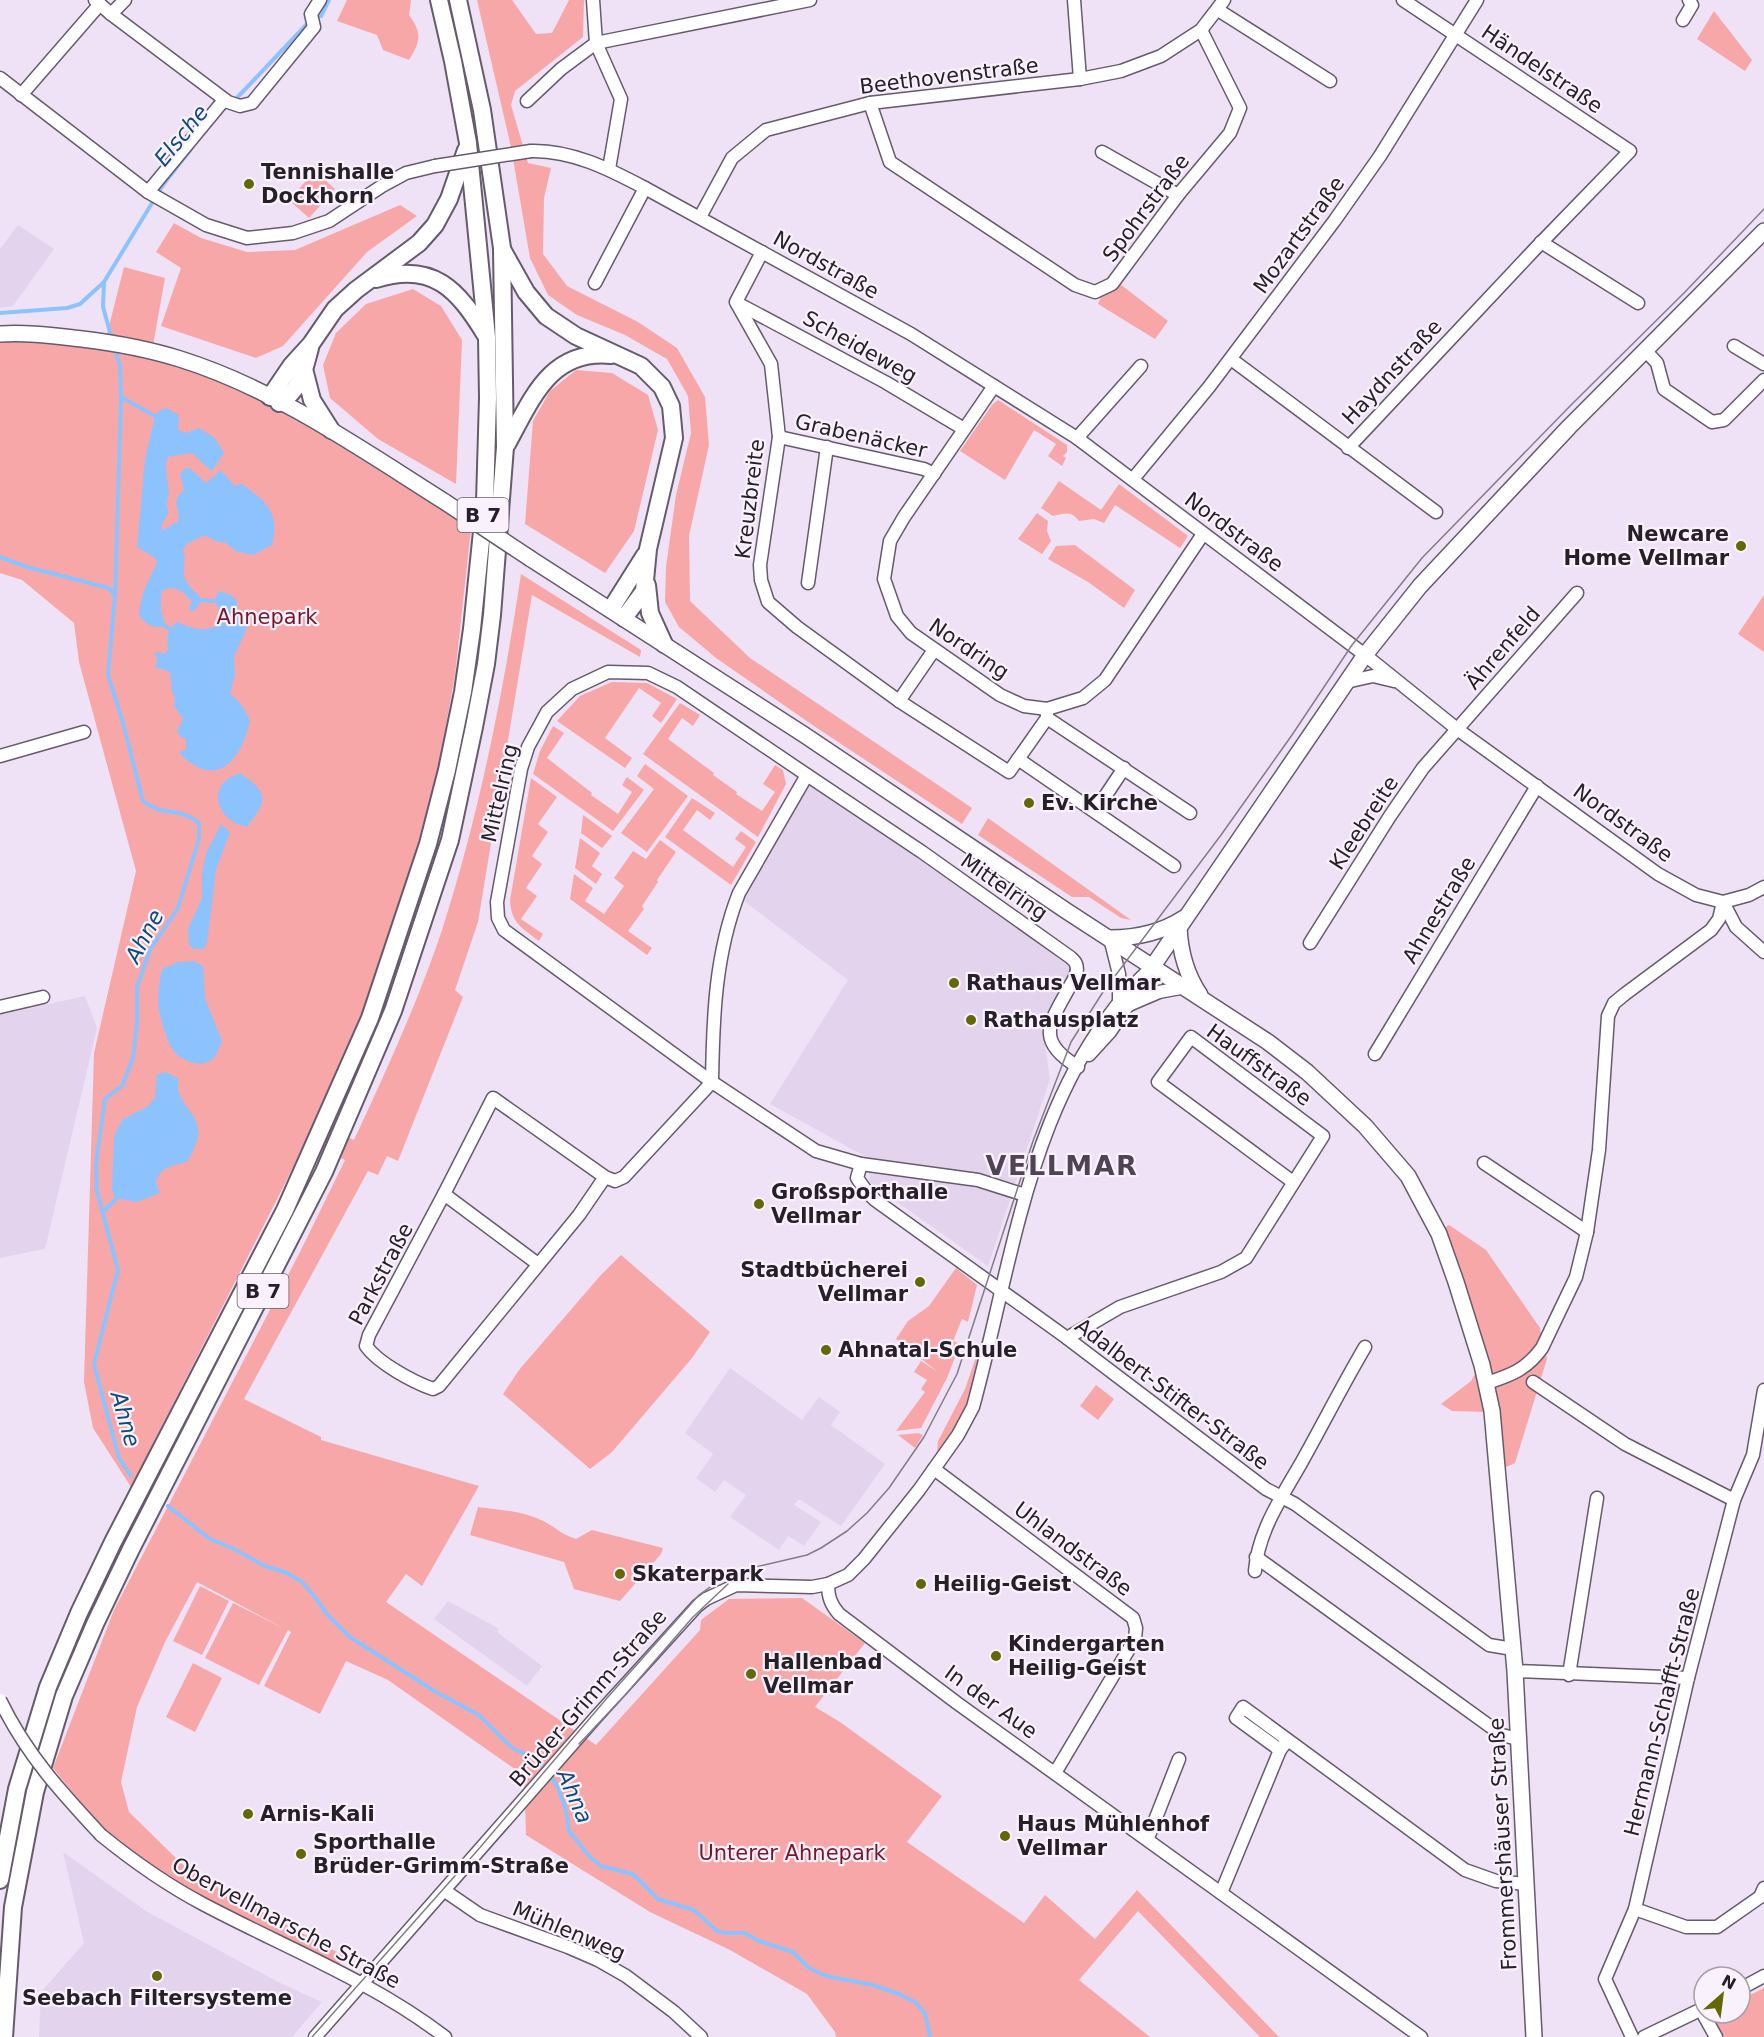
<svg xmlns="http://www.w3.org/2000/svg" width="1764" height="2037" font-family="'DejaVu Sans',sans-serif">
<rect width="100%" height="100%" fill="#efe2f6"/>
<g fill="#e4d3ed">
<polygon points="18,225 54,249 13,306 0,308 0,249"/>
<polygon points="811,770 1084,962 1044,1038 1050,1079 988,1266 870,1183 868,1158 770,1104 848,980 744,901"/>
<polygon points="85,996 97,1028 45,1249 0,1258 0,1015"/>
<polygon points="730,1368 802,1420 819,1397 840,1412 831,1425 885,1464 841,1526 799,1499 794,1505 821,1522 804,1546 788,1536 779,1550 730,1517 746,1495 724,1480 715,1492 696,1478 713,1454 685,1433"/>
<polygon points="448,1601 494,1626 499,1629 497,1632 542,1666 527,1686 434,1619"/>
<polygon points="63,1852 146,1911 278,1982 322,2002 292,2037 39,2037 41,1992 84,1943"/>
</g>
<g fill="#f8a7a9">
<path d="M347,0H411L409,15C422,33 421,41 409,60L383,50L377,35L337,21Z"/>
<polygon points="477,0 512,0 536,34 552,33 569,0 584,0 583,37 515,91 511,105 528,163 551,168 544,198 543,254 567,286 638,322 677,348 705,397 709,445 689,536 690,601 750,658 972,808 962,824 814,726 716,658 679,627 665,602 666,567 676,495 691,433 688,396 667,359 625,335 577,315 548,295 530,258 511,147"/>
<polygon points="1714,11 1752,60 1745,71 1697,39"/>
<polygon points="315,171 335,189 309,218 289,200"/>
<polygon points="400,205 417,216 367,252 283,346 256,358 161,326 181,268 156,252 174,223 201,238 247,252 295,250"/>
<path d="M124,267L165,278L152,351L279,403L472,520L455,675L436,781L400,905L361,1018L315,1122L354,1140C386,1071 418,1002 442,930C479,815 503,694 521,574L641,650L640,657L532,595L478,922L455,990L463,997L398,1161L387,1156L378,1175L368,1171L244,1399L321,1437V1440L479,1486L422,1586L406,1574L386,1602L596,1745L700,1630L701,1620L729,1599L802,1598L865,1643L815,1707L840,1722L942,1796L907,1842L1024,1923L1045,1895L1095,1939L1137,1890L1279,2037H1260L1138,1911L1079,1980L1150,2037H836L835,2032L807,1994L730,1950L650,1912L526,1835L524,1767L519,1772L388,1680L346,1661L320,1714L264,1686L291,1632L288,1630L259,1685L205,1658L233,1603L283,1628L197,1582L165,1642L137,1707L121,1782L129,1812L182,1864L206,1881L344,1956L338,1967L219,1907L165,1875L101,1828L53,1768L114,1610L300,1252L345,1160L306,1142L131,1487L93,1428L84,1382L94,1053L136,871L79,662L74,623L22,580L0,573V334L105,342Z"/>
<polygon points="1120,284 1168,321 1155,339 1098,304 1101,297"/>
<polygon points="413,289 441,306 462,340 456,484 378,439 330,398 323,365 336,333 366,304"/>
<polygon points="576,370 612,373 648,395 658,430 634,531 605,573 525,524 533,421 550,391"/>
<polygon points="998,400 1067,445 1067,452 1063,456 1066,458 1062,466 1048,456 1056,444 1034,430 1005,480 960,451 992,405"/>
<path d="M1059,481L1101,510L1119,484L1188,536L1180,548L1115,505L1104,523L1094,519L1079,521C1070,510 1065,514 1053,516L1041,508Z"/>
<polygon points="1037,513 1048,521 1047,531 1051,541 1042,554 1018,539"/>
<polygon points="1075,545 1135,590 1124,608 1088,582 1048,559 1056,546"/>
<polygon points="1764,595 1764,652 1738,634"/>
<polygon points="612,682 647,683 677,699 661,723 652,716 661,703 639,688 605,738 632,758 625,768 557,721 580,696"/>
<polygon points="680,703 700,715 693,726 682,718 668,739 714,773 713,775 737,792 736,794 762,811 775,792 763,784 775,765 783,770 786,784 758,837 643,754"/>
<polygon points="553,726 564,733 547,758 592,793 591,795 618,814 632,792 622,785 627,777 644,790 613,831 533,774 540,751"/>
<polygon points="645,764 688,796 647,852 621,833 654,789 637,776"/>
<path d="M531,778L557,797L538,824L548,832L532,856L542,864L526,888L537,896L521,919L543,934L539,941C522,928 511,923 510,900Z"/>
<polygon points="692,798 715,813 710,820 697,810 683,830 733,867 746,847 735,839 741,831 756,842 731,885 665,837"/>
<polygon points="583,815 612,836 602,848 581,833"/>
<polygon points="988,818 1131,920 1121,918 1089,897 1072,897 978,835"/>
<polygon points="580,838 600,853 592,866 602,874 596,884 575,868"/>
<polygon points="660,840 676,852 657,880 658,882 642,906 644,909 628,931 652,948 647,955 570,899 574,874 593,888 585,901 604,914 624,886 614,878 633,851 646,859"/>
<polygon points="1449,1225 1486,1250 1540,1328 1547,1359 1515,1463 1495,1472 1486,1412 1452,1411 1441,1404 1471,1381 1478,1369 1433,1235"/>
<polygon points="621,1255 710,1332 692,1358 612,1452 590,1469 503,1394 519,1370 600,1276"/>
<polygon points="956,1268 977,1285 968,1322 962,1319 953,1341 960,1344 947,1378 921,1428 896,1431 925,1392 921,1389 927,1380 914,1372 921,1361 938,1372 896,1339 908,1321 929,1306"/>
<polygon points="985,1331 987,1332 971,1398 955,1430 937,1454 938,1441 965,1389"/>
<polygon points="1096,1385 1114,1399 1098,1420 1080,1406"/>
<polygon points="918,1433 923,1435 915,1448 898,1435"/>
<path d="M478,1507C500,1510 523,1511 543,1521C556,1527 560,1534 576,1539L592,1530L663,1548L661,1554L620,1601L574,1589L564,1562L470,1535Z"/>
<polygon points="200,1586 229,1601 202,1655 173,1641"/>
<polygon points="193,1663 222,1678 195,1732 166,1717"/>
<polygon points="1764,1988 1764,2037 1724,2037 1711,2015 1715,2013 1740,2013 1740,2000"/>
</g>
<g fill="#8cc3fe">
<path d="M166,408L179,415L178,430L186,433L199,428L215,438L224,453L213,470H210L192,453L168,457C163,469 169,481 169,493C168,501 165,504 169,512L161,526L163,530L178,521C181,507 169,502 184,490L180,474L184,469L190,468L206,483L221,470L235,486L242,484C267,502 280,512 272,545L253,555L235,551L226,543L215,541L205,535L187,544L183,550C186,557 184,562 184,570C183,583 193,589 201,598C199,605 198,609 191,612L189,608L192,602C184,592 175,583 162,591C160,602 160,612 165,623L162,627C151,628 146,623 139,616C140,595 148,581 157,563L155,558L137,547L145,459L155,416L160,410Z"/>
<path d="M219,591C231,594 241,598 236,611L240,617L249,618L250,621L234,657L235,675L230,694C239,700 246,710 250,721C241,761 216,791 179,753L181,751L186,750V740L179,735L177,731L183,719L174,706L175,696L172,693L170,672L155,667L157,658L154,653L160,652L164,654L168,650C167,638 166,629 178,622C190,628 210,635 222,621C222,608 210,604 219,591Z"/>
<path d="M240,773C270,793 267,801 247,827C215,821 205,783 240,773Z"/>
<polygon points="221,824 230,832 216,870 207,944 203,949 193,949 189,944 188,929 202,898 202,873 206,853"/>
<path d="M194,961L203,966L205,998L222,1041C219,1048 217,1057 210,1061C199,1068 180,1060 173,1050C168,1044 162,1023 160,1015C156,999 159,985 162,969L178,962Z"/>
<path d="M166,1072L179,1079C172,1102 201,1112 198,1135C197,1144 192,1153 188,1161C172,1167 162,1165 156,1182L160,1193L137,1202L115,1198L112,1190L114,1136L122,1120L148,1106L155,1098L157,1074Z"/>
</g>
<g fill="none" stroke-linecap="round" stroke-linejoin="round">
<g stroke="#8cc3fe" stroke-width="4">
<polyline points="321,16 329,0"/>
<polyline points="234,101 306,25"/>
<polyline points="0,313 67,308 80,304 104,282"/>
<polyline points="112,339 103,307 104,282 163,185 191,149"/>
<polyline points="115,349 120,366 121,397 155,416"/>
<path d="M0,557L27,567L109,588L115,596L108,675L123,723L143,801C162,817 179,806 199,823V839L178,908L150,950L137,987V1022L133,1058L122,1086L105,1099L96,1164L97,1191L118,1270L94,1364L119,1458L131,1476"/>
<polyline points="115,595 121,397"/>
<polyline points="201,600 215,601"/>
<polyline points="164,625 170,629"/>
<polyline points="103,1212 117,1198"/>
<polyline points="168,1506 210,1539 232,1548 265,1566 285,1572 302,1582 315,1597 326,1613 350,1637 436,1692 479,1715 512,1748 539,1760 558,1787 566,1810 569,1831 591,1858 601,1866 633,1874 658,1899 694,1910 717,1931 726,1933 745,1933 759,1941 793,1952 809,1968 826,1976 873,1985 899,1994 915,2002 925,2013 930,2037"/>
</g>
<g stroke="#665b6c" stroke-width="15">
<g id="minor">
<polyline points="95,0 111,14 228,102 240,106 252,103 314,27 311,14 320,0"/>
<polyline points="593,0 596,43 621,99 609,169"/>
<polyline points="1074,0 1080,79"/>
<polyline points="1218,10 1330,81"/>
<polyline points="111,14 125,0"/>
<polyline points="1683,20 1692,5 1689,0"/>
<polyline points="0,78 148,192 206,225 247,238 293,233 329,221 382,186 406,173 435,166"/>
<polyline points="21,95 100,4"/>
<polyline points="527,101 561,69 596,43 810,0"/>
<polyline points="870,103 890,162 1075,285 1095,292 1112,284 1178,195 1230,133 1240,108 1201,30"/>
<path d="M531,151C572,150 609,169 645,188L911,334L1077,438L1365,655L1457,729L1658,874L1696,895L1723,902L1736,927L1764,952"/>
<polyline points="1102,152 1178,195"/>
<polyline points="148,192 224,100"/>
<polyline points="700,217 732,158 766,130 870,103 1080,79 1121,71 1161,56 1201,30 1224,0"/>
<polyline points="1541,242 1638,303"/>
<polyline points="762,252 736,302 771,364 779,437 760,565 761,580 768,602 797,627 899,701 1009,772 1047,718"/>
<polyline points="595,283 645,188"/>
<polyline points="737,303 885,382 964,429"/>
<polyline points="1734,346 1764,364"/>
<polyline points="1645,350 1657,363 1664,389 1712,422 1724,420 1764,380"/>
<polyline points="1231,359 1436,512"/>
<polyline points="994,386 904,517 890,541 884,579 897,616 911,633 1000,695 1024,706 1047,709 1083,698 1105,680 1203,534"/>
<polyline points="779,437 924,469 934,474"/>
<polyline points="1077,438 1141,366"/>
<polyline points="1348,448 1534,250 1630,151 1403,0"/>
<polyline points="1133,479 1209,387 1335,220 1380,156 1477,0"/>
<polyline points="808,583 827,447"/>
<polyline points="1346,682 1373,676 1394,681"/>
<polyline points="899,701 934,650"/>
<polyline points="1047,711 1047,718 1190,813"/>
<polyline points="0,756 84,732"/>
<polyline points="1018,759 1174,866"/>
<polyline points="807,775 677,687 648,673 608,672 572,689 547,712 528,747 521,769 497,902 498,918 504,930 712,1082 816,1151 861,1164 978,1180 1025,1195"/>
<polyline points="1093,809 1102,801 1124,768"/>
<polyline points="1723,902 1749,895 1764,887"/>
<polyline points="1110,938 1119,974 1119,1003"/>
<polyline points="1310,943 1390,816 1423,768 1577,593"/>
<polyline points="1131,1004 1159,992 1186,987"/>
<polyline points="0,1007 43,997"/>
<polyline points="1375,1054 1537,786"/>
<polyline points="1089,1055 1110,1032 1145,980"/>
<path d="M712,1082C713,1018 715,954 739,893L807,775L922,852L1070,957C1072,959 1075,961 1076,964C1079,972 1074,979 1070,986C1050,1023 1034,1040 1078,1067"/>
<polyline points="1484,1163 1587,1232"/>
<polyline points="861,1164 857,1178 867,1192 875,1200 1067,1338 1266,1489 1295,1504 1489,1645 1513,1649"/>
<path d="M605,1177L579,1215L439,1386L433,1389C413,1382 378,1363 366,1346L369,1335L444,1194L493,1098L605,1177L615,1181L624,1177L712,1082"/>
<polyline points="444,1194 538,1264"/>
<polyline points="1067,1338 1120,1307 1221,1272 1246,1258 1323,1136 1191,1037 1158,1082 1293,1182"/>
<polyline points="1533,1382 1625,1444 1734,1500"/>
<path d="M1487,1383C1511,1375 1526,1370 1542,1348L1576,1277L1587,1232L1599,1150L1608,1016L1614,1003L1625,994L1711,930L1719,919L1723,902"/>
<polyline points="934,1469 1133,1618 1136,1628 1135,1639 1055,1773"/>
<polyline points="1256,1557 1502,1735 1518,1739"/>
<path d="M1255,1571C1258,1532 1281,1498 1300,1465C1322,1426 1342,1386 1365,1347"/>
<path d="M828,1584C828,1597 831,1605 839,1614L957,1703L1421,2037"/>
<polyline points="1515,1671 1688,1678"/>
<polyline points="1569,1675 1597,1498"/>
<polyline points="1287,1741 1280,1750 1236,1718 1243,1707 1465,1870 1496,1881 1526,1884"/>
<path d="M101,1835C133,1861 167,1885 203,1904C284,1947 372,1981 445,2037"/>
<polyline points="1148,1838 1179,1759"/>
<polyline points="445,1891 480,1915 568,1947 598,1960 626,1976 674,2012 701,2037"/>
<polyline points="1221,1893 1280,1750"/>
<polyline points="1635,1909 1686,1927 1717,1927 1760,1897 1764,1888"/>
<polyline points="1740,1989 1764,1976"/>
<polyline points="1701,2010 1716,2037"/>
<path d="M315,2037L597,1716L697,1606L706,1599L736,1585L812,1587L828,1584L848,1575L864,1559L919,1490L958,1435L973,1407C1015,1254 1030,1081 1153,966"/>
<polyline points="1632,2037 1605,1979 1635,1909 1688,1678 1734,1500 1753,1455 1764,1390"/>
<polyline points="1644,2037 1704,2008"/>
</g>
</g>
<g stroke="#665b6c" stroke-width="18">
<g id="major">
<path d="M0,334C27,332 55,336 82,339C115,343 148,349 180,359C276,389 361,449 445,502"/>
<polyline points="531,559 803,734 1068,912 1268,1042 1307,1072 1365,1126 1408,1176 1439,1234 1456,1282 1482,1365 1492,1411 1515,1671 1534,2037"/>
<path d="M1179,927C1180,952 1186,974 1200,995"/>
<path d="M1110,938C1137,938 1161,933 1184,918"/>
<polyline points="1153,966 1365,655 1420,586 1569,427 1764,231"/>
</g>
</g>
<g stroke="#665b6c" stroke-width="20">
<g id="highway">
<polyline points="503,251 526,292 546,316 576,336 641,366 662,387 671,406 674,438 648,549 644,591 624,618"/>
<path d="M376,279C433,261 458,290 485,334"/>
<polyline points="304,369 312,400 331,430"/>
<polyline points="270,397 291,366 311,344 335,309 356,290 419,243 435,225 449,199 466,150"/>
<path d="M279,403C301,390 304,370 310,348"/>
<path d="M507,444C532,399 550,349 611,355"/>
<polyline points="647,585 650,613 664,644"/>
<polyline points="611,609 645,555"/>
<polyline points="0,1880 17,1789 48,1687 79,1613 113,1542 285,1210 370,1018 428,844 447,770 463,692 472,629 485,502 488,398 487,337 468,143 453,61 439,0"/>
<polyline points="4,2037 13,1907 35,1792 64,1696 95,1624 131,1549 324,1172 393,1011 450,840 474,727 486,664 492,615 505,447 502,248 482,110 458,0"/>
</g>
</g>
<use href="#minor" stroke="#fff" stroke-width="12"/>
<use href="#major" stroke="#fff" stroke-width="15"/>
<use href="#highway" stroke="#fff" stroke-width="16"/>
<g stroke="#847b88" stroke-width="1.5">
<polyline points="579,1744 626,1694 693,1617 728,1584"/>
<polyline points="312,2037 477,1851 607,1698 699,1595 720,1580 747,1569 807,1555 821,1548 847,1531 867,1513 889,1488 924,1437 957,1374 1033,1141 1071,1042 1103,992 1221,835 1292,735 1352,645 1422,558 1570,406 1685,292 1764,209"/>
</g>
<g stroke="#665b6c" stroke-width="15" stroke-linecap="butt">
<g id="minor-bridge">
<polyline points="435,166 531,151"/>
<path d="M0,1700C26,1754 61,1792 101,1835"/>
</g>
</g>
<g stroke="#665b6c" stroke-width="18" stroke-linecap="butt">
<polyline id="major-bridge" points="445,502 531,559"/>
</g>
<use href="#minor-bridge" stroke="#fff" stroke-width="12"/>
<use href="#major-bridge" stroke="#fff" stroke-width="15"/>
</g>
<g fill="#636704" stroke="#f9f2fd" stroke-width="2">
<circle cx="249" cy="184" r="6"/>
<circle cx="1741" cy="546" r="6"/>
<circle cx="1029" cy="803" r="6"/>
<circle cx="954" cy="983" r="6"/>
<circle cx="971" cy="1020" r="6"/>
<circle cx="759" cy="1204" r="6"/>
<circle cx="920" cy="1282" r="6"/>
<circle cx="826" cy="1350" r="6"/>
<circle cx="620" cy="1574" r="6"/>
<circle cx="921" cy="1584" r="6"/>
<circle cx="996" cy="1656" r="6"/>
<circle cx="751" cy="1674" r="6"/>
<circle cx="248" cy="1814" r="6"/>
<circle cx="1005" cy="1836" r="6"/>
<circle cx="301" cy="1854" r="6"/>
<circle cx="157" cy="1976" r="6"/>
</g>
<g text-anchor="middle" stroke-width="4.5" stroke-linejoin="round" paint-order="stroke">
<g fill="#f9f2fd" stroke="#656068" stroke-width="1.5">
<rect x="457.5" y="498" width="51" height="34" rx="4.5"/>
<rect x="237.5" y="1274" width="51" height="34" rx="4.5"/>
</g>
<g font-size="20" font-weight="bold" fill="#262128">
<text x="483" y="522">B 7</text>
<text x="263" y="1298">B 7</text>
</g>
<g font-size="21" fill="#262128" stroke="#f9f2fd">
<text transform="translate(1542 69) rotate(34)" y="7">Händelstraße</text>
<text transform="translate(949 76) rotate(-7)" y="7">Beethovenstraße</text>
<text transform="translate(1146 208) rotate(-53)" y="7">Spohrstraße</text>
<text transform="translate(1299 235) rotate(-54)" y="7">Mozartstraße</text>
<text transform="translate(826 265) rotate(29)" y="7">Nordstraße</text>
<text transform="translate(860 347) rotate(29)" y="7">Scheideweg</text>
<text transform="translate(1392 372) rotate(-47)" y="7">Haydnstraße</text>
<text transform="translate(861 436) rotate(13)" y="7">Grabenäcker</text>
<text transform="translate(750 499) rotate(-83)" y="7">Kreuzbreite</text>
<text transform="translate(1234 532) rotate(37)" y="7">Nordstraße</text>
<text transform="translate(1503 648) rotate(-49)" y="7">Ährenfeld</text>
<text transform="translate(969 649) rotate(34)" y="7">Nordring</text>
<text transform="translate(500 793) rotate(-77)" y="7">Mittelring</text>
<text transform="translate(1364 823) rotate(-57)" y="7">Kleebreite</text>
<text transform="translate(1623 823) rotate(36)" y="7">Nordstraße</text>
<text transform="translate(1004 887) rotate(35)" y="7">Mittelring</text>
<text transform="translate(1439 910) rotate(-59)" y="7">Ahnestraße</text>
<text transform="translate(1259 1065) rotate(36)" y="7">Hauffstraße</text>
<text transform="translate(381 1274) rotate(-62)" y="7">Parkstraße</text>
<text transform="translate(1172 1394) rotate(37)" y="7">Adalbert-Stifter-Straße</text>
<text transform="translate(1073 1549) rotate(37)" y="7">Uhlandstraße</text>
<text transform="translate(588 1698) rotate(-49)" y="7">Brüder-Grimm-Straße</text>
<text transform="translate(991 1702) rotate(36)" y="7">In der Aue</text>
<text transform="translate(1662 1712) rotate(-76)" y="7">Hermann-Schafft-Straße</text>
<text transform="translate(1503 1844) rotate(-93)" y="7">Frommershäuser Straße</text>
<text transform="translate(286 1923) rotate(28)" y="7">Obervellmarsche Straße</text>
<text transform="translate(569 1931) rotate(23)" y="7">Mühlenweg</text>
</g>
<g font-size="21" font-weight="bold" fill="#262128" stroke="#f9f2fd" text-anchor="start">
<text x="261" y="179">Tennishalle<tspan x="261" dy="24">Dockhorn</tspan></text>
<text x="1729" y="541" text-anchor="end">Newcare<tspan x="1729" dy="24">Home Vellmar</tspan></text>
<text x="1041" y="810">Ev. Kirche</text>
<text x="966" y="990">Rathaus Vellmar</text>
<text x="983" y="1027">Rathausplatz</text>
<text x="771" y="1199">Großsporthalle<tspan x="771" dy="24">Vellmar</tspan></text>
<text x="908" y="1277" text-anchor="end">Stadtbücherei<tspan x="908" dy="24">Vellmar</tspan></text>
<text x="838" y="1357">Ahnatal-Schule</text>
<text x="632" y="1581">Skaterpark</text>
<text x="933" y="1591">Heilig-Geist</text>
<text x="1008" y="1651">Kindergarten<tspan x="1008" dy="24">Heilig-Geist</tspan></text>
<text x="763" y="1669">Hallenbad<tspan x="763" dy="24">Vellmar</tspan></text>
<text x="260" y="1821">Arnis-Kali</text>
<text x="1017" y="1831">Haus Mühlenhof<tspan x="1017" dy="24">Vellmar</tspan></text>
<text x="313" y="1849">Sporthalle<tspan x="313" dy="24">Brüder-Grimm-Straße</tspan></text>
<text x="157" y="2005" text-anchor="middle">Seebach Filtersysteme</text>
</g>
<g font-size="21" fill="#7a1727" stroke="#f9f2fd">
<text x="267" y="624">Ahnepark</text>
<text x="792" y="1860">Unterer Ahnepark</text>
</g>
<g font-size="22" font-style="italic" fill="#10497f" stroke="#f9f2fd">
<text transform="translate(181 135) rotate(-51)" y="8">Elsche</text>
<text transform="translate(144 936) rotate(-62)" y="8">Ahne</text>
<text transform="translate(126 1419) rotate(74)" y="8">Ahne</text>
<text transform="translate(575 1796) rotate(66)" y="8">Ahna</text>
</g>
<g font-size="27" font-weight="bold" letter-spacing="1.5" fill="#4e4454" stroke="#f9f2fd">
<text x="1062" y="1175">VELLMAR</text>
</g>
</g>
<g transform="translate(1722 1995) rotate(28)"><circle r="28" fill="#f9f2fd" stroke="#a59ea8" stroke-width="1.5"/>
<path d="M0-4.5L10 22L0 15L-10 22Z" fill="#636704"/>
<text y="-9" font-size="16" font-weight="bold" text-anchor="middle" fill="#262128">N</text>
</g>
</svg>
